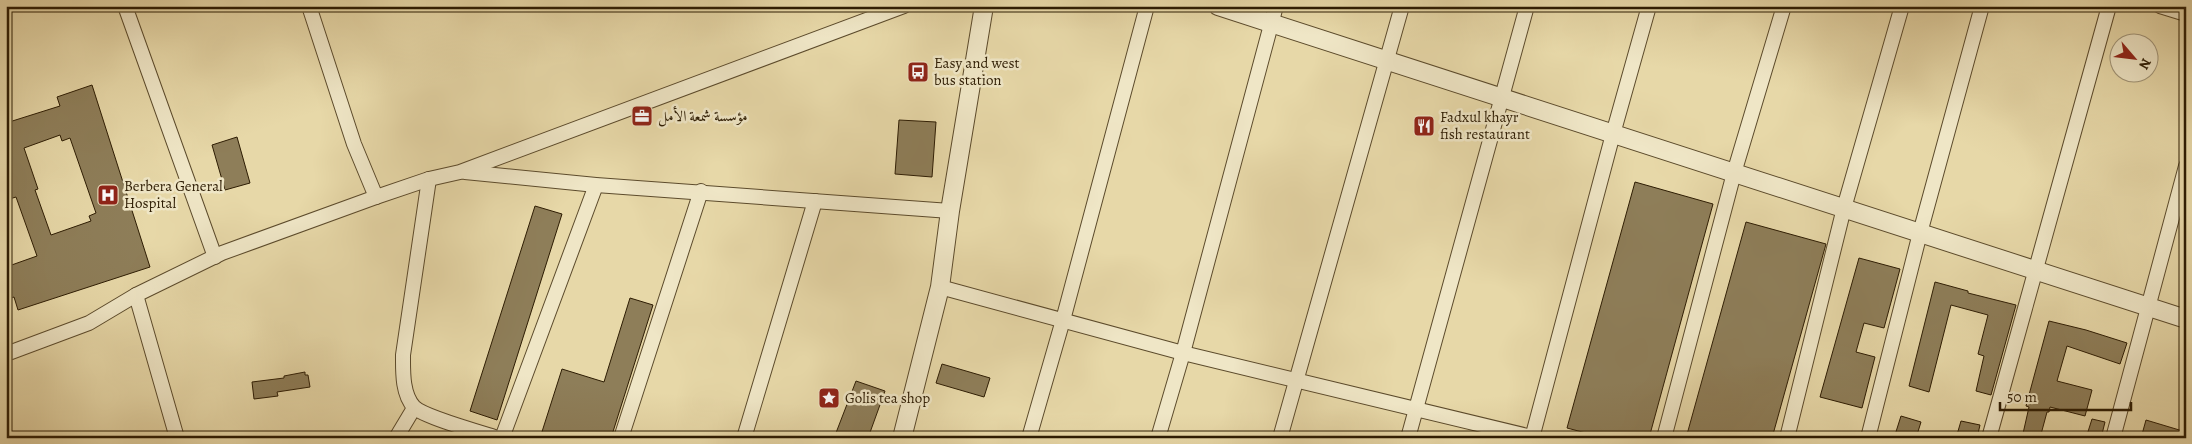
<svg xmlns="http://www.w3.org/2000/svg" width="2192" height="444" font-family="Alegreya,Amiri,serif">
<rect width="100%" height="100%" fill="#e7d8a8"/>
<filter id="stains"><feTurbulence type="fractalNoise" baseFrequency=".004" numOctaves="4"/><feColorMatrix values="0 0 0 0 .2 0 0 0 0 .09 0 0 0 0 .02 0 0 0 .5 -.17"/></filter>
<radialGradient id="worn" r=".72"><stop offset=".6" stop-color="#630" stop-opacity="0"/><stop offset="1" stop-color="#630" stop-opacity=".3"/></radialGradient>
<g fill="#8e7e59" stroke="#2d1c03" fill-rule="evenodd">
<path d="M92,85L150,267L18,310L14,297L6,300V267L37,256L16,197L6,200V123L60,106L57,97ZM60,135L62,141L70,138L96,213L89,216L91,221L51,235L35,190L38,189L24,148Z"/>
<polygon points="899,120 936,122 932,177 895,174"/>
<polygon points="237,137 250,183 225,190 212,145"/>
<polygon points="1635,182 1713,204 1649,438 1605,438 1567,428"/>
<polygon points="535,206 562,214 497,420 470,411"/>
<polygon points="1746,222 1826,244 1772,438 1686,438"/>
<polygon points="1859,258 1900,269 1884,328 1864,323 1856,352 1875,357 1862,408 1820,397"/>
<polygon points="1935,282 1968,291 1968,293 2016,305 1991,395 1976,391 1984,356 1978,354 1988,315 1951,305 1929,392 1909,386"/>
<polygon points="630,298 653,305 611,438 540,438 562,369 604,382"/>
<polygon points="2049,321 2086,330 2127,343 2120,364 2067,346 2057,381 2092,390 2085,416 2050,407 2049,412 2047,412 2040,438 2022,438 2029,407 2026,406"/>
<polygon points="942,364 990,378 984,397 936,383"/>
<polygon points="305,372 305,375 308,375 310,387 277,392 278,396 254,399 252,382 284,378 284,376"/>
<polygon points="856,381 885,391 868,438 834,438"/>
<polygon points="1901,416 1921,422 1916,438 1894,438"/>
<polygon points="2092,419 2105,422 2101,438 2086,438"/>
<polygon points="2146,420 2186,432 2186,438 2141,438"/>
<polygon points="1961,421 1980,425 1977,438 1956,438"/>
</g>
<g fill="none" stroke-linecap="round" stroke-linejoin="round">
<g stroke="#5c4b2c" stroke-width="16">
<g id="minor">
<polyline points="125,6 215,257"/>
<polyline points="309,6 354,144 376,197"/>
<polyline points="2160,6 2186,14"/>
<polyline points="465,172 596,185 950,211"/>
<path d="M429,179L403,355C403,371 402,394 414,407C424,417 482,433 498,438"/>
<polyline points="940,287 1183,353 1536,438"/>
<polyline points="136,295 177,438"/>
<polyline points="6,354 89,323 136,295 222,253 376,197 429,179 460,172 904,6"/>
<polyline points="396,438 414,408"/>
<polyline points="502,438 596,185"/>
<polyline points="621,438 701,191"/>
<polyline points="744,438 815,201"/>
<polyline points="1029,438 1063,320 1147,6"/>
<polyline points="1158,438 1183,353 1276,6"/>
<polyline points="1280,438 1402,6"/>
<polyline points="1408,438 1527,6"/>
<polyline points="1532,438 1613,134 1649,6"/>
<polyline points="1664,438 1734,173 1784,6"/>
<polyline points="1787,438 1844,208 1902,6"/>
<polyline points="1868,438 1920,233 1982,6"/>
<polyline points="1989,438 2109,6"/>
<polyline points="2113,438 2186,166"/>
</g>
</g>
<g stroke="#5c4b2c" stroke-width="20">
<g id="tertiary">
<polyline points="1218,6 2186,319"/>
<polyline points="902,438 940,287 950,211 984,6"/>
</g>
</g>
<use href="#minor" stroke="#efe6c6" stroke-width="14"/>
<use href="#tertiary" stroke="#efe6c6" stroke-width="18"/>
</g>
<defs>
<g id="bus-square" transform="scale(1.125)"><rect x="-9" y="-9" width="18" height="18" rx="4" fill="#8f2418" stroke="#efe6c6"/><path d="M-5-6H5V4H4V6H2V4H-2V6H-4V4H-5ZM-3.5-4V0h7V-4ZM-3.5 1.2v1.5H-2V1.2ZM2 1.2v1.5H3.5V1.2Z" fill="#fff"/></g>
<g id="office-square" transform="scale(1.125)"><rect x="-9" y="-9" width="18" height="18" rx="4" fill="#8f2418" stroke="#efe6c6"/><path d="M-6-3h4V-5.5h4V-3h4V5H-6ZM-1-4.5V-3h2v-1.5ZM-6 0V1H6V0Z" fill="#fff"/></g>
<g id="restaurant-square" transform="scale(1.125)"><rect x="-9" y="-9" width="18" height="18" rx="4" fill="#8f2418" stroke="#efe6c6"/><path d="M-5-6h1v4h1v-4h1v4h1v-4h1v5L-1.5 .5V6h-2V.5L-5-1ZM5-6V6H3V1.5H1.5Q1.5-4 5-6Z" fill="#fff"/></g>
<g id="hospital-square" transform="scale(1.125)"><rect x="-9" y="-9" width="18" height="18" rx="4" fill="#8f2418" stroke="#efe6c6"/><path d="M-5-5h3v3.5h4V-5h3V5h-3V1.5h-4V5h-3Z" fill="#fff"/></g>
<g id="sight-square" transform="scale(1.125)"><rect x="-9" y="-9" width="18" height="18" rx="4" fill="#8f2418" stroke="#efe6c6"/><path d="M0-6L1.8-2.2L6-1.7L2.9 1.2L3.7 5.4L0 3.3L-3.7 5.4L-2.9 1.2L-6-1.7L-1.8-2.2Z" fill="#fff"/></g>
</defs>
<g fill-rule="evenodd">
<use href="#bus-square" x="918" y="72"/>
<use href="#office-square" x="642" y="116"/>
<use href="#restaurant-square" x="1424" y="126"/>
<use href="#hospital-square" x="108" y="195"/>
<use href="#sight-square" x="829" y="398"/>
</g>
<g text-anchor="middle" stroke-width="5" stroke-linejoin="round" paint-order="stroke">
<g font-size="15" fill="#2d1c03" stroke="#efe6c6" text-anchor="start">
<text x="934" y="68">Easy and west<tspan x="934" dy="17">bus station</tspan></text>
<text x="658" y="121">مؤسسة شمعة الأمل</text>
<text x="1440" y="122">Fadxul khayr<tspan x="1440" dy="17">fish restaurant</tspan></text>
<text x="124" y="191">Berbera General<tspan x="124" dy="17">Hospital</tspan></text>
<text x="845" y="403">Golis tea shop</text>
</g>
</g>
<rect width="2192" height="444" fill="none" stroke="#e7d8a8" stroke-width="25"/>
<rect x="8" y="8" width="2177" height="429" fill="none" stroke="#2d1c03" stroke-width="2.5"/>
<rect x="12" y="12" width="2167" height="419" fill="none" stroke="#2d1c03"/>
<g transform="translate(2134 58) rotate(118)"><circle r="24" fill="#efe6c6" stroke="#a19578"/>
<path d="M0-4L9 19L0 12L-9 19Z" fill="#8f2418"/>
<text y="-8" font-size="14" font-weight="bold" text-anchor="middle" fill="#2d1c03">N</text>
</g>
<path d="M2000 402v8h131v-8" fill="none" stroke="#2d1c03" stroke-width="2.5"/>
<text x="2007" y="402" font-size="15" fill="#2d1c03" stroke="#efe6c6" stroke-width="4" paint-order="stroke">50 m</text>
<rect width="100%" height="100%" filter="url(#stains)"/>
<rect width="100%" height="100%" fill="url(#worn)"/>
</svg>
